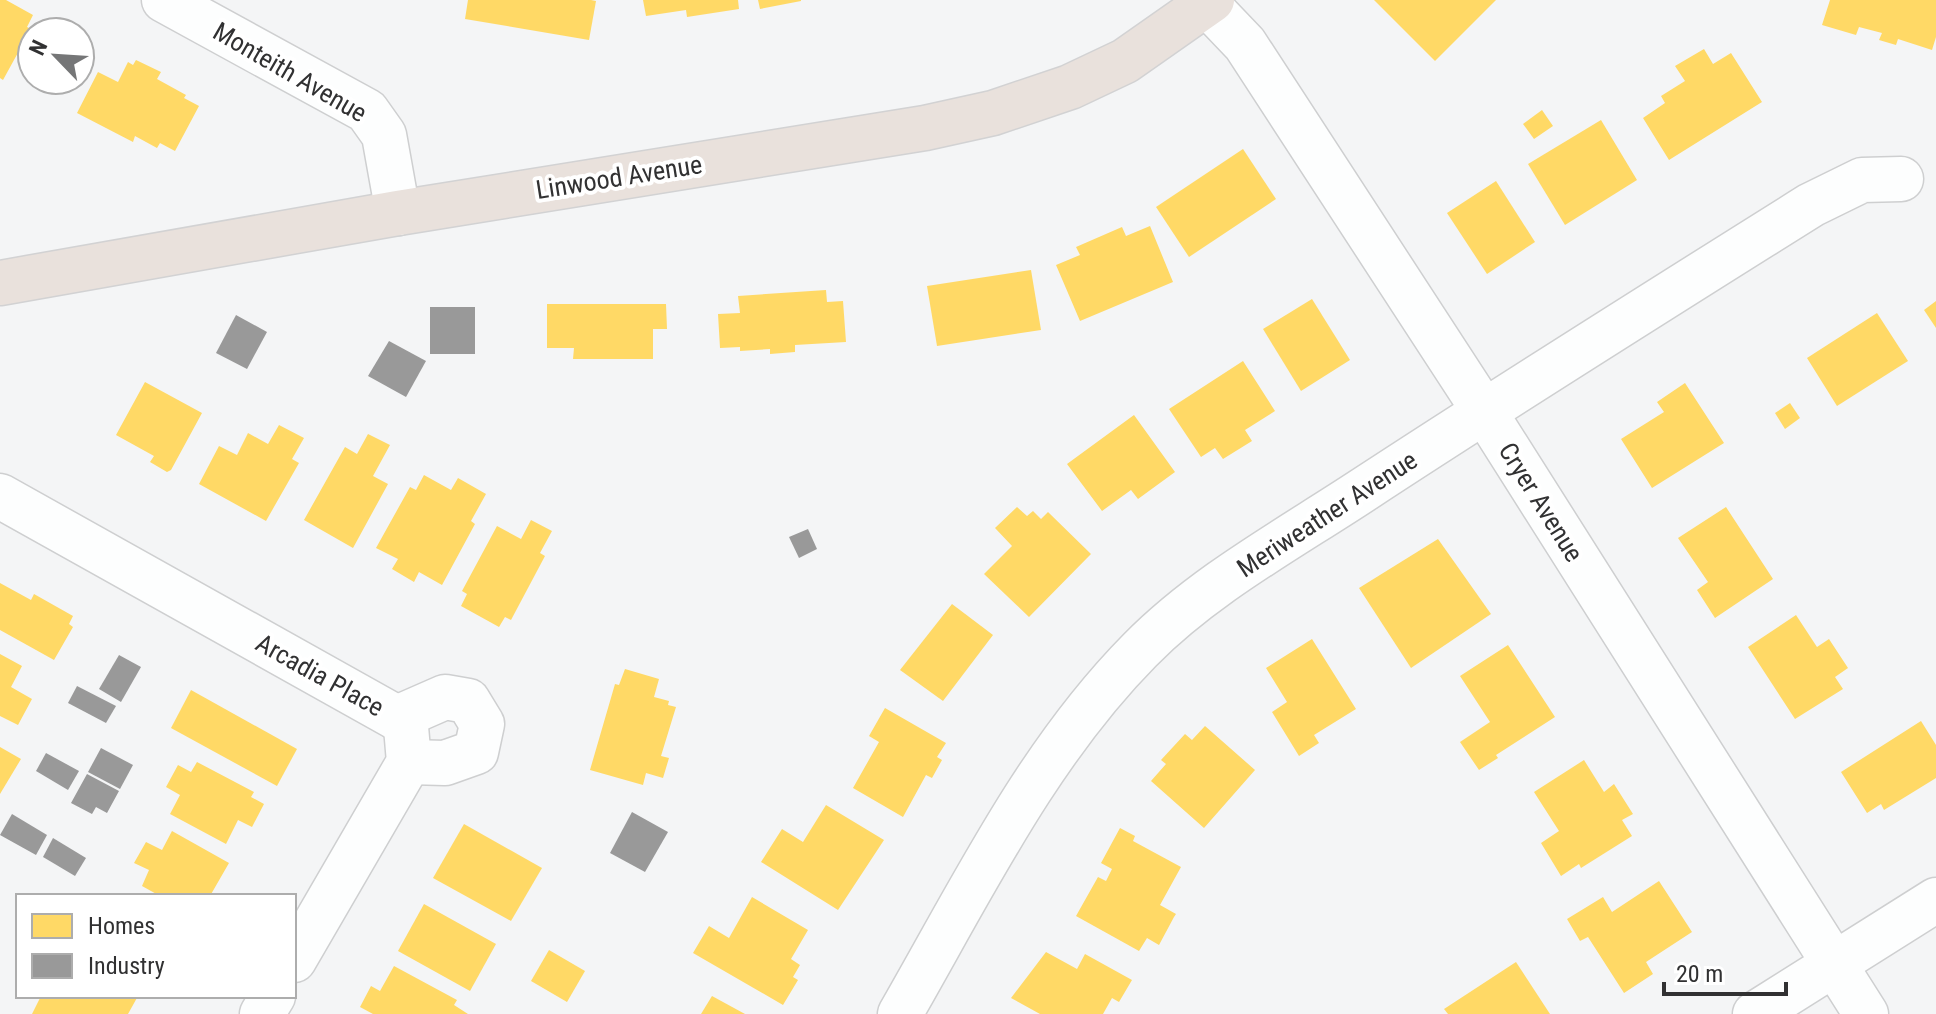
<svg xmlns="http://www.w3.org/2000/svg" width="1936" height="1014" font-family="'Roboto Condensed',sans-serif">
<rect width="100%" height="100%" fill="#f4f5f6"/>
<g fill="#ffd966">
<polygon points="0,0 6,0 33,15 27,27 31,29 3,80 0,78"/>
<polygon points="468,0 591,0 596,1 589,40 465,19"/>
<polygon points="643,0 738,0 739,9 687,17 686,10 646,16"/>
<polygon points="758,0 801,0 801,1 760,9"/>
<polygon points="1374,0 1496,0 1435,61"/>
<polygon points="1830,0 1936,0 1936,37 1932,50 1898,39 1896,45 1879,40 1882,33 1859,27 1856,35 1822,25"/>
<polygon points="1704,49 1713,64 1731,53 1762,102 1669,160 1643,118 1665,103 1661,96 1685,81 1675,66"/>
<polygon points="136,60 161,72 157,79 186,95 184,98 199,106 175,151 160,143 157,148 135,136 133,142 77,113 98,72 118,82 128,62 133,65"/>
<polygon points="1542,110 1553,126 1534,139 1523,124"/>
<polygon points="1601,120 1637,180 1565,225 1528,164"/>
<polygon points="1243,149 1276,199 1189,257 1156,207"/>
<polygon points="1496,181 1535,242 1487,274 1447,213"/>
<polygon points="1150,226 1173,282 1080,321 1056,265 1080,255 1076,247 1122,227 1126,236"/>
<polygon points="1031,270 1041,330 937,346 927,286"/>
<polygon points="826,290 827,302 843,301 846,342 795,345 795,352 770,354 770,349 740,351 740,347 720,348 718,314 740,313 738,296"/>
<polygon points="1312,299 1350,360 1301,391 1263,329"/>
<polygon points="1936,301 1936,328 1924,310"/>
<polygon points="547,304 666,304 667,329 653,329 653,359 573,359 574,348 547,348"/>
<polygon points="1877,313 1908,361 1837,406 1807,358"/>
<polygon points="1243,361 1275,411 1245,430 1252,441 1223,459 1215,448 1201,457 1169,409"/>
<polygon points="145,382 202,413 171,470 167,472 150,462 154,456 116,435"/>
<polygon points="1685,383 1724,443 1652,488 1621,439 1664,412 1657,402"/>
<polygon points="1790,403 1800,418 1785,429 1775,413"/>
<polygon points="1134,415 1175,472 1138,499 1131,490 1102,511 1067,464"/>
<polygon points="279,425 304,438 292,459 299,463 266,521 199,484 219,446 237,455 248,433 268,444"/>
<polygon points="368,434 390,445 373,476 388,484 353,548 304,520 345,447 357,454"/>
<polygon points="424,475 451,490 458,478 486,494 471,521 475,524 442,585 419,572 414,582 392,569 398,559 376,548 410,487 416,490"/>
<polygon points="1017,507 1027,516 1033,511 1041,519 1048,512 1091,554 1029,617 984,574 1012,546 995,528"/>
<polygon points="1726,507 1773,579 1715,618 1697,590 1708,582 1678,538"/>
<polygon points="531,520 552,531 540,553 545,556 511,620 505,617 499,627 461,606 467,594 462,591 497,526 521,539"/>
<polygon points="1438,539 1491,614 1411,668 1359,588"/>
<polygon points="0,583 31,600 34,594 73,616 69,624 73,627 54,660 0,630"/>
<polygon points="952,604 993,635 943,701 900,670"/>
<polygon points="1796,615 1817,647 1829,639 1848,668 1835,677 1843,689 1795,719 1748,647"/>
<polygon points="1312,639 1356,709 1314,735 1319,743 1299,756 1272,712 1287,702 1266,668"/>
<polygon points="1508,645 1555,717 1496,755 1498,758 1479,770 1460,742 1490,722 1460,676"/>
<polygon points="0,654 22,666 11,687 32,699 18,725 0,716"/>
<polygon points="625,669 659,679 654,697 669,701 668,705 676,707 661,756 669,758 663,778 646,773 643,785 590,770 615,684 619,685"/>
<polygon points="191,690 297,749 277,786 171,728"/>
<polygon points="885,708 946,743 937,757 942,760 932,778 926,775 903,817 853,788 879,742 869,736"/>
<polygon points="1921,721 1936,745 1936,778 1884,810 1881,804 1867,813 1841,772"/>
<polygon points="1205,726 1255,770 1204,828 1151,781 1166,764 1161,760 1185,734 1192,740"/>
<polygon points="0,747 21,759 0,794"/>
<polygon points="1584,760 1604,792 1614,784 1633,814 1622,820 1632,836 1581,868 1579,864 1561,876 1541,843 1559,831 1534,792"/>
<polygon points="197,762 254,792 251,797 264,804 252,827 238,820 226,844 170,814 180,795 166,787 178,765 191,772"/>
<polygon points="826,805 884,840 838,910 761,862 782,829 803,842"/>
<polygon points="464,824 542,868 511,921 433,878"/>
<polygon points="1120,828 1135,836 1133,841 1181,867 1160,905 1176,914 1174,917 1159,945 1147,938 1139,951 1076,916 1098,877 1106,881 1112,869 1101,863"/>
<polygon points="172,831 229,863 210,896 160,896 142,886 149,870 134,863 146,842 162,850"/>
<polygon points="1659,881 1692,932 1646,962 1653,974 1624,993 1588,937 1580,941 1567,919 1603,897 1612,912"/>
<polygon points="752,897 808,930 791,959 800,965 793,977 798,980 783,1005 693,953 709,926 729,938"/>
<polygon points="424,904 496,944 470,991 398,951"/>
<polygon points="549,950 585,971 567,1002 531,981"/>
<polygon points="1046,952 1077,969 1085,954 1132,980 1119,1002 1112,998 1103,1014 1040,1014 1011,998"/>
<polygon points="1516,962 1550,1014 1448,1014 1444,1009"/>
<polygon points="394,966 457,1000 454,1005 468,1014 373,1014 360,1007 371,986 380,991"/>
<polygon points="41,996 54,997 138,996 128,1014 32,1014"/>
<polygon points="712,996 745,1014 701,1014"/>
</g>
<g fill="#999">
<rect x="430" y="307" width="45" height="47"/>
<polygon points="236,315 267,332 247,369 216,353"/>
<polygon points="389,341 426,361 406,397 368,376"/>
<polygon points="808,529 817,549 799,558 789,537"/>
<polygon points="119,655 141,667 121,702 99,689"/>
<polygon points="77,686 116,706 106,723 68,703"/>
<polygon points="101,748 133,765 120,789 88,772"/>
<polygon points="46,753 79,771 68,790 36,771"/>
<polygon points="87,774 119,791 107,813 96,807 92,814 71,803"/>
<polygon points="632,812 668,832 645,872 610,853"/>
<polygon points="12,814 47,835 36,855 0,835"/>
<polygon points="53,838 86,858 75,876 43,857"/>
</g>
<g fill="none" stroke-linecap="round" stroke-linejoin="round">
<g stroke="#cecfd0" stroke-width="47">
<g id="minor">
<polyline points="164,0 367,111 384,135 398,213"/>
<polyline points="1203,0 1245,44 1484,411 1866,1014"/>
<polyline points="0,496 397,718 406,727 409,762 294,960"/>
<polyline points="397,718 445,697 468,701 482,724 476,752 445,763 409,762"/>
<polyline points="262,1014 273,996"/>
<path d="M900,1014C972,889 1037,754 1140,650C1204,585 1287,540 1363,490C1511,393 1661,299 1811,205L1862,180L1901,179"/>
<polyline points="1755,1014 1936,900"/>
</g>
</g>
<g stroke="#d2d2d3" stroke-width="47">
<polyline id="major" points="0,283 398,213 925,128 993,113 1070,87 1125,61 1212,0"/>
</g>
<use href="#minor" stroke="#fdfefe" stroke-width="44"/>
<use href="#major" stroke="#e9e1dc" stroke-width="44"/>
</g>
<g text-anchor="middle" stroke-width="8" stroke-linejoin="round" paint-order="stroke">
<g font-size="26" fill="#313132" stroke="#fff">
<text transform="translate(290 72) rotate(30)" y="9">Monteith Avenue</text>
<text transform="translate(619 177) rotate(-9)" y="9">Linwood Avenue</text>
<text transform="translate(1541 502) rotate(58)" y="9">Cryer Avenue</text>
<text transform="translate(1327 514) rotate(-33)" y="9">Meriweather Avenue</text>
<text transform="translate(320 675) rotate(29)" y="9">Arcadia Place</text>
</g>
</g>
<rect x="16" y="894" width="280" height="104" fill="#ffffff" stroke="#adadad" stroke-width="2"/>
<rect x="32" y="914" width="40" height="24" fill="#ffd966" stroke="#adadad" stroke-width="2"/>
<text x="88" y="934" font-size="24" fill="#313132">Homes</text>
<rect x="32" y="954" width="40" height="24" fill="#999999" stroke="#adadad" stroke-width="2"/>
<text x="88" y="974" font-size="24" fill="#313132">Industry</text>
<g transform="translate(56 56) rotate(295)"><circle r="38" fill="#ffffff" stroke="#adadad" stroke-width="2"/>
<path d="M0-6L14 30L0 20L-14 30Z" fill="#757677"/>
<text y="-12" font-size="22" font-weight="bold" text-anchor="middle" fill="#313132">N</text>
</g>
<path d="M1664 982v12h122v-12" fill="none" stroke="#313132" stroke-width="4"/>
<text x="1676" y="982" font-size="24" fill="#313132" stroke="#ffffff" stroke-width="6" paint-order="stroke">20 m</text>
</svg>
